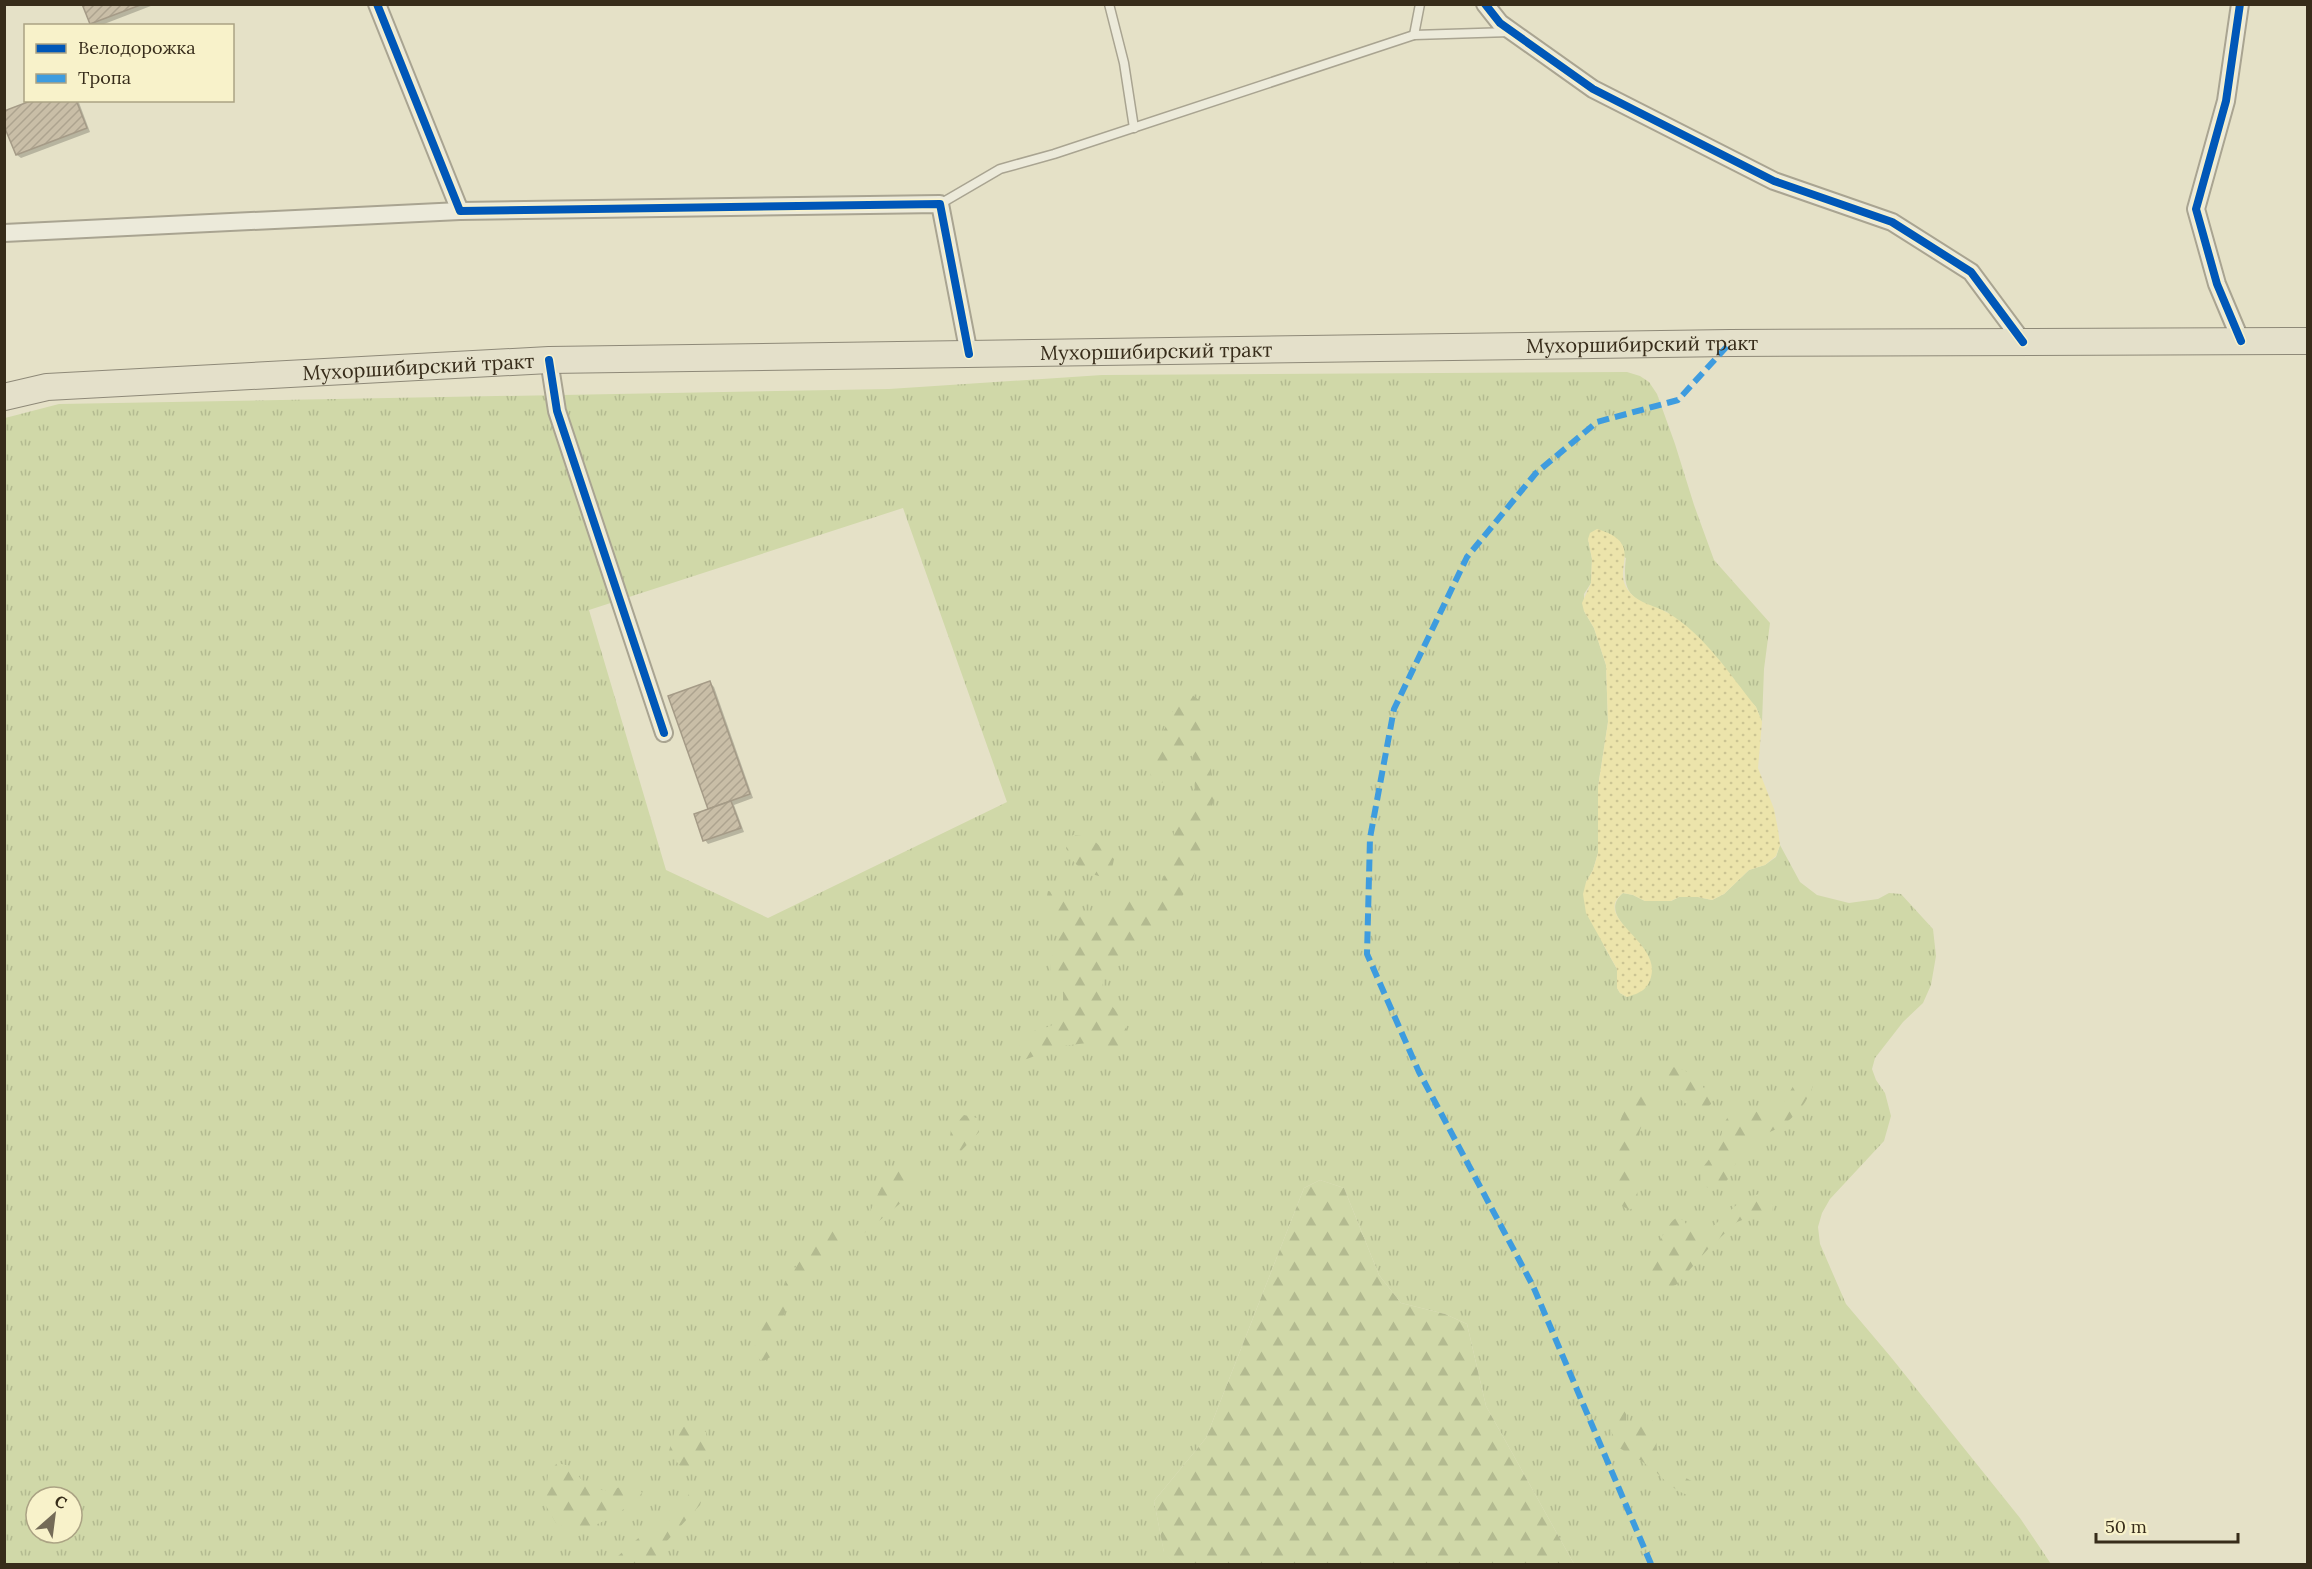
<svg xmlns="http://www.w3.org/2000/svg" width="2312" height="1569" font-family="Lora,serif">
<defs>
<pattern id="grass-tufts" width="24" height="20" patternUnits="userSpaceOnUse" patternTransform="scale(1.5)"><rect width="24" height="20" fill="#d0d8a8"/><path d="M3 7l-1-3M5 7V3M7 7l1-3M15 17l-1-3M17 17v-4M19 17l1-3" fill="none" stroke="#b3ba90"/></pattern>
<pattern id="forest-firs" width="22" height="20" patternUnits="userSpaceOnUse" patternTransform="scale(1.5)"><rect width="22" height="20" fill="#d0d8a8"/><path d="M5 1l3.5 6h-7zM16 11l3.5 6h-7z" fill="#b3ba90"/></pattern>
<pattern id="sand-dots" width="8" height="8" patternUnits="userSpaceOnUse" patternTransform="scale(1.5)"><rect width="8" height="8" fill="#ece4ab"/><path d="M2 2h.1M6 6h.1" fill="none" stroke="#cbc493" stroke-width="1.8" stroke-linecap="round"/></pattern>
<pattern id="building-hatch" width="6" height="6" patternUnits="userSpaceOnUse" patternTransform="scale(1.5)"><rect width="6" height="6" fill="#c9bea7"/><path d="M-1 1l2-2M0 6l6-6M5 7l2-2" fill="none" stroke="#ada38f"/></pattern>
</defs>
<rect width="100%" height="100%" fill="#e5e1c7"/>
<path fill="url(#grass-tufts)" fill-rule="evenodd" d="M1627,372L1640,376L1649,382L1657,394L1675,444L1694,505L1714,560L1770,623L1764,669L1762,722L1756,707L1667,612C1634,601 1621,596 1626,558L1588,539L1592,559L1591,583L1584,594V611L1594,628L1606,665L1608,722L1598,787V853L1593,870L1586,882L1604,946L1617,969V988L1620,993L1627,997L1629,932C1619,920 1607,907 1623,893L1633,895L1645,901H1671L1679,897H1698L1712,900L1724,894L1749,870L1765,865L1776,857L1780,845L1800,882L1817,895L1849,903L1878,899L1889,893L1901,894L1933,929L1936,956L1931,985L1923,1003L1903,1022L1875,1058L1872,1069L1876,1080L1885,1093L1891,1116L1884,1141L1830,1199L1822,1213L1818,1227L1820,1244L1846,1304L1890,1356L2020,1518L2051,1564H1574L1486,1406L1467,1324L1445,1314L1401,1303L1379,1275L1344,1188L1320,1180L1304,1188L1206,1438L1154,1501L1164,1552L1175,1564H5V418L59,404L889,389L1102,375ZM903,508L1007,802L768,918L666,870L589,610ZM36,1497H72V1533H36Z"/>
<g fill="url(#forest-firs)">
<polygon points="1190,693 1200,701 1215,795 1193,879 1163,927 1131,957 1105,973 1101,993 1123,1019 1130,1041 1120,1056 1106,1055 1087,1043 1062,1046 1024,1060 1018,1048 1027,1033 1051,1026 1063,1013 1063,993 1051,979 1050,962 1061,932 1044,910 1048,891 1062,893 1076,911 1102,912 1127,897 1152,897 1172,863 1174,831 1195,788 1192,751 1178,752 1162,783 1151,777 1149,760 1171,716 1177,697"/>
<path d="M1073,835L1090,837L1114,859L1110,878C1086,874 1076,870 1066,848Z"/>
<path d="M1671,1067C1689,1067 1702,1085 1712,1099L1711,1104L1707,1108C1702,1108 1696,1109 1692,1107C1679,1101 1666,1086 1666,1072Z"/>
<path d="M1802,1076L1811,1078L1814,1082C1808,1105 1789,1125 1767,1133C1759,1136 1752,1137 1744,1141C1735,1160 1730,1200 1702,1185C1697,1165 1710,1163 1717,1148C1724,1136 1720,1118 1736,1111C1749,1105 1763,1119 1777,1109C1789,1100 1790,1085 1802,1076Z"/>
<path d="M1648,1088L1653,1092L1655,1097L1640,1130L1634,1169L1638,1198L1636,1207L1629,1210C1627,1208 1623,1207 1621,1205C1615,1198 1616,1186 1615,1177C1613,1148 1615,1102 1648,1088Z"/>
<polygon points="964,1115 977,1118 979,1132 961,1151 949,1145 951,1129"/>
<polygon points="896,1167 910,1170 916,1182 908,1197 794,1291 777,1331 772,1356 762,1362 754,1353 757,1328 811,1243 832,1231 856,1226 870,1212 882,1185"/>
<polygon points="1320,1180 1344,1188 1379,1275 1401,1303 1445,1314 1467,1324 1486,1406 1574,1564 1175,1564 1164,1553 1154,1501 1206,1438 1304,1188"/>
<path d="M1759,1194L1767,1198L1773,1205L1772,1213L1763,1216L1755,1215L1737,1222L1709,1248L1676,1285L1662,1290C1656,1287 1651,1284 1650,1276C1649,1263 1666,1221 1678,1217L1684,1221L1691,1231L1701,1233L1708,1231L1743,1199Z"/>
<path d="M1619,1409L1626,1411V1422L1631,1428L1639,1425L1641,1416L1650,1417L1654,1423L1658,1458L1670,1469L1695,1483L1697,1489L1693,1495C1677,1496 1663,1477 1651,1468C1639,1459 1628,1452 1615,1446C1610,1435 1610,1418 1619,1409Z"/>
<polygon points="691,1424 706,1432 708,1451 697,1467 682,1469 669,1451 675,1430"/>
<path d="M557,1463L570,1466L586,1485L605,1491L637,1483L642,1493C624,1513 600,1524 575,1533L556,1523L545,1504L548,1474Z"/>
<polygon points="690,1492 703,1495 700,1505 666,1542 651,1564 609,1564 643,1534 676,1517"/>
</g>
<path fill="url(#sand-dots)" d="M1597,529C1644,543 1614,566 1626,587C1636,604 1653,604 1668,613C1705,635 1730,675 1756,707L1762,722L1758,768L1774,809L1778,830L1780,845L1776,856L1765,865L1749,870L1724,894L1712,900L1698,897H1679L1671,901H1645L1633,895L1623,893C1591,918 1661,941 1651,977C1647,991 1639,993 1627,997L1620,993L1617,988V969L1586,913L1583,894L1586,882L1593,870L1598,853V787L1608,722L1606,665L1594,628L1584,611L1582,603L1591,583L1592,559L1588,539L1590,533Z"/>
<g fill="#0003">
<polygon points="84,4 156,4 99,26 91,23"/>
<polygon points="37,100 78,100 90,132 21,158 17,155"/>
<polygon points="710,683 714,687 753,798 734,805 744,832 708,844 705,840 710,810 670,697"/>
</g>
<g fill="url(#building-hatch)" stroke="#a59b87" stroke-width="1.5">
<polygon points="82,4 143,4 90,24"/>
<polygon points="33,100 76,100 87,128 16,155 4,126 4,111"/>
<polygon points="710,681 750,794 708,809 668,696"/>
<polygon points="731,801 741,828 703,841 694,814"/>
</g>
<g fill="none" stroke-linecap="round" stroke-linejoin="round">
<g stroke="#a9a491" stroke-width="11">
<g id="service">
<polyline points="1109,4 1124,63 1134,128"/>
<polyline points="1414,35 1420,4"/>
<polyline points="940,204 1000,169 1054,154 1414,35 1510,32"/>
</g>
</g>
<g stroke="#a9a491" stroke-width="20">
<g id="minor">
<polyline points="377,4 460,211 940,204 969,354"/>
<polyline points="1485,4 1500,23 1593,89 1774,181 1892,222 1971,272 2023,342"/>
<polyline points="2240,4 2226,101 2196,209 2217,284 2241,341"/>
<polyline points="4,233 460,211"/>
<polyline points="549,360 557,411 664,733"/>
</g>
</g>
<g stroke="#8e8978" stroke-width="28">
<g id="primary">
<path id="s1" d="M4,397L47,387L549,360L1730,343L2308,341"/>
</g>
</g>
<use href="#service" stroke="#eceada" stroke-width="8"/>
<use href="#minor" stroke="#eceada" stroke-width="16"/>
<use href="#primary" stroke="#e4e0ca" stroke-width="26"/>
<polyline stroke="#3e9cdf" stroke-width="6" stroke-dasharray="12 6" stroke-linecap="butt" points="1651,1564 1533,1286 1419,1072 1367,954 1370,838 1394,709 1467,557 1536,473 1597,422 1678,400 1730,343"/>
<g stroke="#f8f2ca" stroke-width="11">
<g id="cycleway">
<polyline points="377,4 460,211 940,204 969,354"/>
<polyline points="1485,4 1500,23 1593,89 1774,181 1892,222 1971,272 2023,342"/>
<polyline points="2240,4 2226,101 2196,209 2217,284 2241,341"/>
<polyline points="549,360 557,411 664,733"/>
</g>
</g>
<use href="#cycleway" stroke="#0057b8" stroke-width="8"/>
</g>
<g text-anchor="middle" stroke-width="6" stroke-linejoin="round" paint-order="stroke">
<g font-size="20" fill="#372c1a" stroke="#f8f2ca">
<text dy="7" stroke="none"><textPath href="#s1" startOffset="1640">Мухоршибирский тракт</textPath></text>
<text dy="7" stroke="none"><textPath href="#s1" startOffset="1154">Мухоршибирский тракт</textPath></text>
<text dy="7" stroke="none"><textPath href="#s1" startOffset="416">Мухоршибирский тракт</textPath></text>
</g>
</g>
<rect width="2312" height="1569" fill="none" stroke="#372c1a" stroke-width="12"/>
<rect x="24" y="24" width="210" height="78" fill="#f8f2ca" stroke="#aba384" stroke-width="1.5"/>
<rect x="36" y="44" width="30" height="9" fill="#0057b8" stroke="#aba384" stroke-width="1.5"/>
<text x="78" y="54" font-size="18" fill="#372c1a">Велодорожка</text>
<rect x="36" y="74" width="30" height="9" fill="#3e9cdf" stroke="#aba384" stroke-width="1.5"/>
<text x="78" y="84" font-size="18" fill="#372c1a">Тропа</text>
<g transform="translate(54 1515) rotate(28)"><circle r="28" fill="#f8f2ca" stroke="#aba384" stroke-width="1.5"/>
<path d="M0-4.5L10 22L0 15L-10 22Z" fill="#746b57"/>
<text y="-9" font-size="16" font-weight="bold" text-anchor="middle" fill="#372c1a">С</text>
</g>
<path d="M2096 1533v9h142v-9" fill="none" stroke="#372c1a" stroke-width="3"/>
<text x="2105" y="1533" font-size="18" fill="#372c1a" stroke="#f8f2ca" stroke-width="4.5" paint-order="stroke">50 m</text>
</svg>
